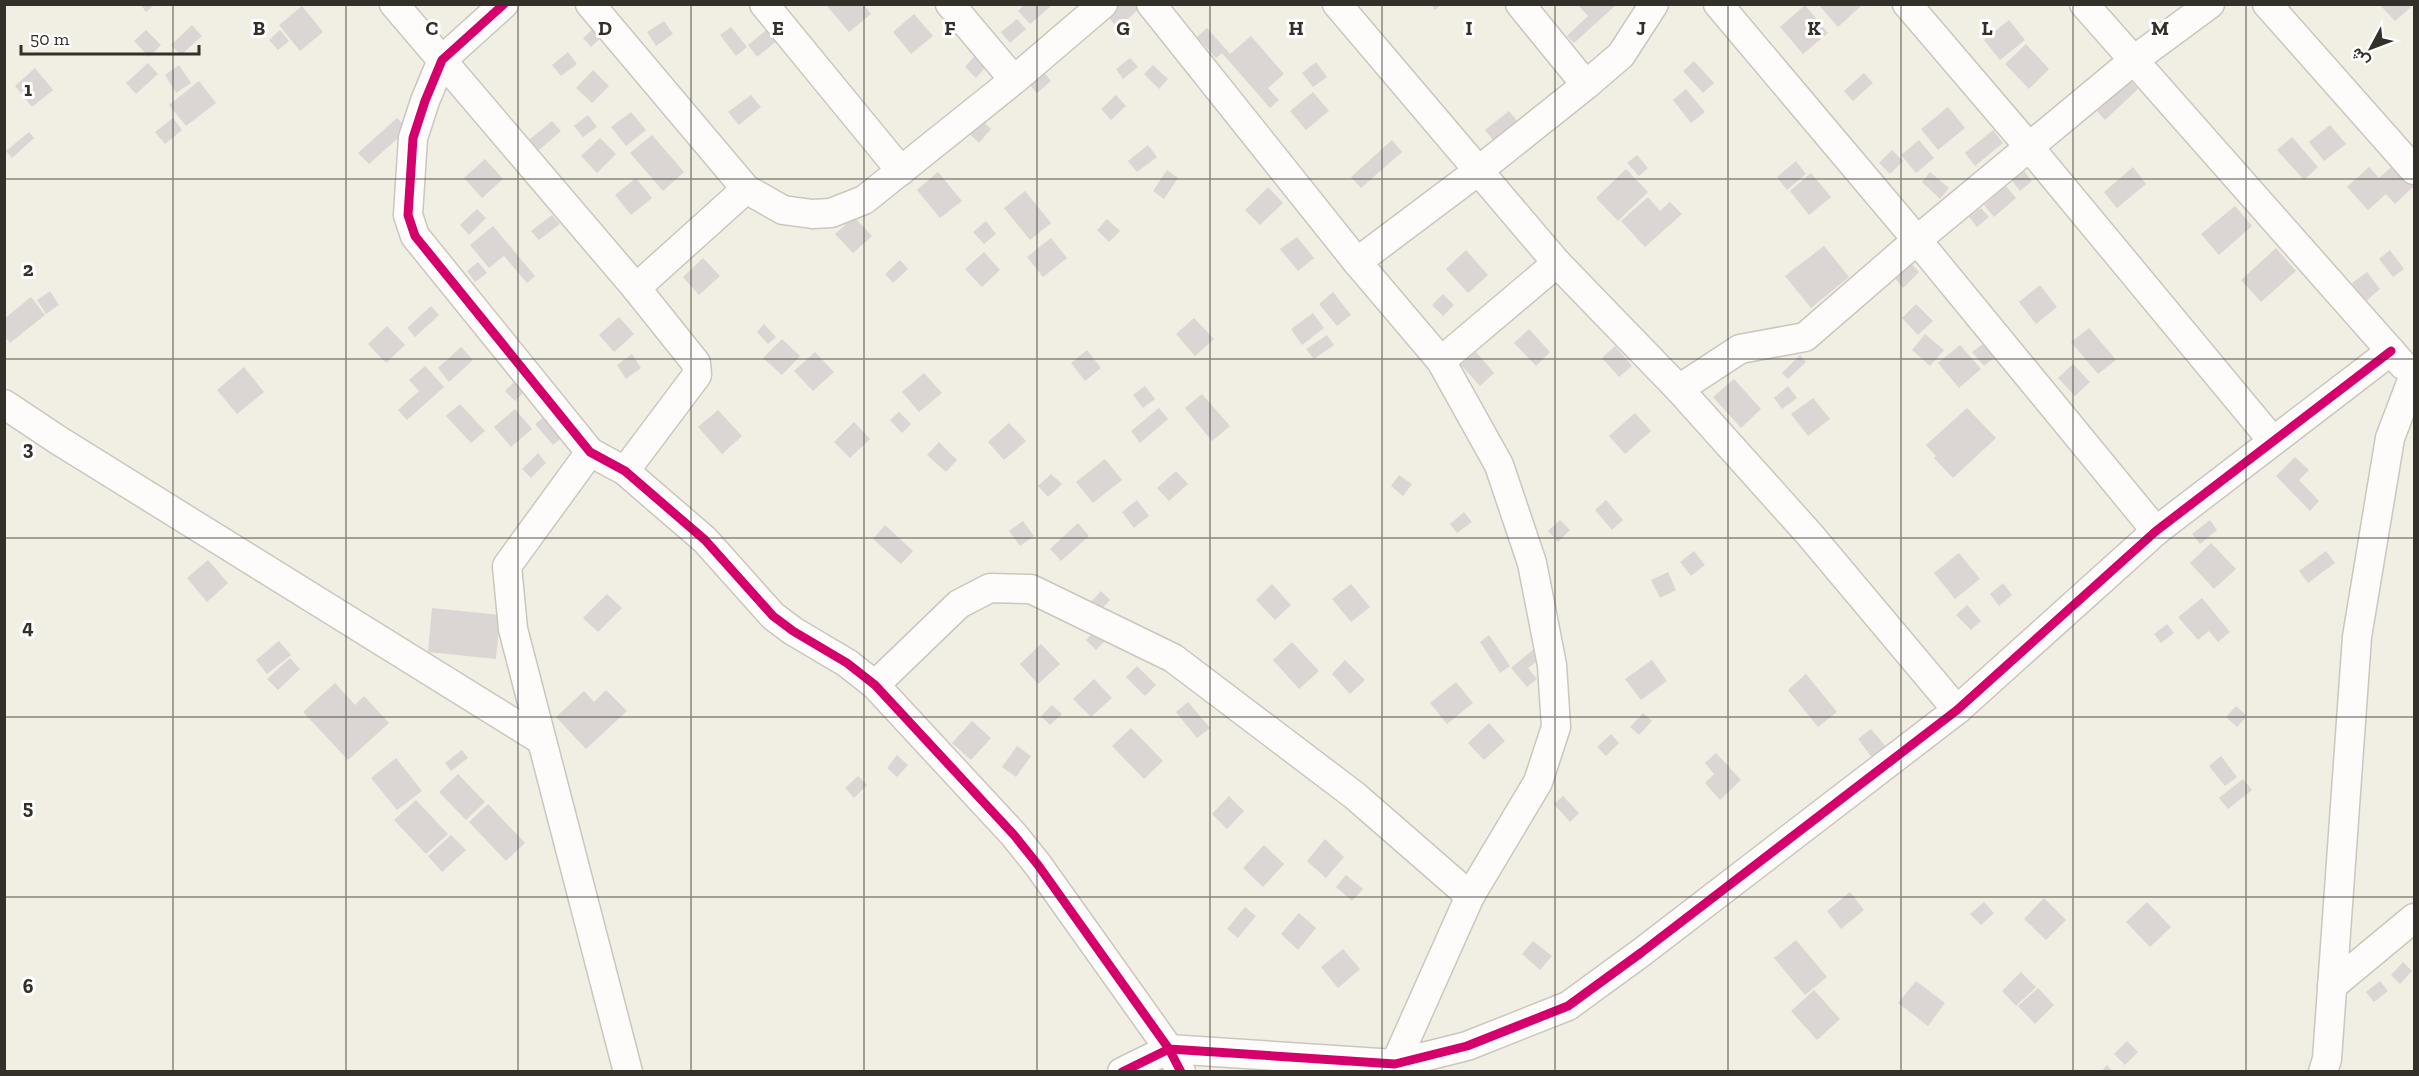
<svg xmlns="http://www.w3.org/2000/svg" width="2419" height="1076" font-family="'Zilla Slab',Vazirmatn,serif">
<rect width="100%" height="100%" fill="#f1eee3"/>
<g fill="#dbd6d4">
<polygon points="140,4 155,4 146,12"/>
<polygon points="829,4 863,4 871,14 849,32 827,6"/>
<polygon points="1025,4 1050,4 1051,6 1030,24 1018,11"/>
<polygon points="1120,4 1141,4 1142,6 1118,28 1107,16"/>
<polygon points="1431,4 1442,4 1435,10"/>
<polygon points="1577,4 1617,4 1574,43 1567,36 1588,16"/>
<polygon points="1818,4 1863,4 1838,27"/>
<polygon points="2379,4 2409,4 2411,7 2395,21"/>
<polygon points="1805,5 1828,33 1803,54 1780,27"/>
<polygon points="302,6 323,32 300,51 279,25"/>
<polygon points="914,14 933,36 911,54 893,32"/>
<polygon points="1017,19 1026,29 1010,43 1001,32"/>
<polygon points="2009,20 2025,40 2000,60 1984,40"/>
<polygon points="664,21 673,34 656,46 647,32"/>
<polygon points="192,25 202,36 181,55 171,45"/>
<polygon points="731,27 747,47 736,56 720,35"/>
<polygon points="770,27 779,39 757,57 748,45"/>
<polygon points="594,28 602,37 591,47 583,38"/>
<polygon points="1207,28 1230,54 1251,36 1284,74 1268,88 1279,100 1270,108 1222,53 1216,58 1197,37"/>
<polygon points="146,30 161,45 149,57 134,41"/>
<polygon points="280,30 289,41 278,50 269,40"/>
<polygon points="2026,44 2049,69 2029,89 2005,64"/>
<polygon points="568,52 577,64 561,76 552,65"/>
<polygon points="978,52 990,62 976,78 965,67"/>
<polygon points="1130,58 1138,67 1123,79 1116,69"/>
<polygon points="1694,61 1714,83 1703,93 1683,71"/>
<polygon points="1316,62 1327,77 1313,87 1302,73"/>
<polygon points="148,63 158,74 136,94 126,83"/>
<polygon points="179,65 191,83 176,93 165,75"/>
<polygon points="1153,65 1168,79 1159,89 1144,74"/>
<polygon points="35,68 53,90 32,107 15,86"/>
<polygon points="593,70 609,86 592,103 576,88"/>
<polygon points="1042,70 1051,81 1037,93 1028,83"/>
<polygon points="1864,73 1873,83 1853,101 1844,91"/>
<polygon points="2129,79 2138,89 2105,120 2095,109"/>
<polygon points="199,81 216,103 186,126 169,105"/>
<polygon points="1686,89 1705,112 1691,123 1673,100"/>
<polygon points="1313,92 1329,111 1306,130 1290,111"/>
<polygon points="751,95 761,107 739,125 728,112"/>
<polygon points="1116,95 1126,106 1111,120 1101,109"/>
<polygon points="1948,107 1965,128 1938,150 1921,129"/>
<polygon points="1509,111 1521,126 1497,145 1485,130"/>
<polygon points="631,112 646,130 626,146 611,127"/>
<polygon points="588,115 597,127 583,137 574,126"/>
<polygon points="976,115 991,129 979,143 963,128"/>
<polygon points="173,118 182,130 165,144 155,132"/>
<polygon points="397,118 408,129 369,164 358,153"/>
<polygon points="552,121 561,131 538,151 529,140"/>
<polygon points="2330,125 2346,144 2324,161 2309,142"/>
<polygon points="1993,130 2003,143 1975,166 1965,153"/>
<polygon points="29,132 34,138 12,158 6,151"/>
<polygon points="652,135 684,172 663,191 630,153"/>
<polygon points="2292,137 2318,167 2304,180 2277,150"/>
<polygon points="600,138 616,154 597,173 581,156"/>
<polygon points="1392,140 1402,152 1361,188 1351,177"/>
<polygon points="1919,140 1934,158 1916,173 1901,155"/>
<polygon points="1148,145 1157,157 1137,172 1128,161"/>
<polygon points="1892,150 1903,161 1890,174 1879,163"/>
<polygon points="1637,155 1648,168 1639,176 1627,163"/>
<polygon points="485,159 503,179 482,198 464,178"/>
<polygon points="2399,160 2414,177 2414,186 2395,204 2386,194 2368,210 2347,187 2369,167 2379,178"/>
<polygon points="1796,161 1806,174 1787,190 1777,177"/>
<polygon points="2133,167 2146,184 2117,208 2104,192"/>
<polygon points="1626,169 1648,192 1618,221 1596,198"/>
<polygon points="1167,170 1178,178 1164,199 1153,191"/>
<polygon points="2024,171 2032,181 2020,191 2012,181"/>
<polygon points="938,172 962,201 940,218 917,190"/>
<polygon points="1930,172 1949,188 1940,199 1922,182"/>
<polygon points="1811,173 1831,197 1809,215 1790,191"/>
<polygon points="636,178 652,198 631,215 615,195"/>
<polygon points="2006,186 2016,198 1994,217 1984,205"/>
<polygon points="1268,187 1283,203 1260,225 1245,210"/>
<polygon points="1025,191 1051,223 1030,240 1004,208"/>
<polygon points="1648,197 1660,211 1670,202 1682,214 1645,247 1621,221"/>
<polygon points="2235,206 2252,226 2219,255 2201,234"/>
<polygon points="1981,208 1989,217 1977,227 1969,217"/>
<polygon points="477,209 486,218 469,235 460,225"/>
<polygon points="552,215 560,224 539,240 531,231"/>
<polygon points="854,217 872,236 853,253 835,234"/>
<polygon points="1107,219 1120,231 1109,242 1097,230"/>
<polygon points="986,221 996,234 984,244 973,232"/>
<polygon points="493,226 535,276 527,283 504,256 489,268 470,245"/>
<polygon points="1297,237 1314,258 1298,271 1280,249"/>
<polygon points="1051,238 1067,258 1043,277 1027,257"/>
<polygon points="1824,246 1849,277 1811,308 1785,276"/>
<polygon points="2276,248 2296,271 2261,302 2241,280"/>
<polygon points="1466,250 1488,275 1468,293 1446,269"/>
<polygon points="2390,250 2404,269 2393,277 2379,259"/>
<polygon points="984,252 1000,270 982,287 965,269"/>
<polygon points="703,258 720,276 699,295 683,277"/>
<polygon points="900,260 908,269 893,283 885,274"/>
<polygon points="1909,261 1919,272 1903,288 1893,276"/>
<polygon points="478,262 487,273 475,282 467,271"/>
<polygon points="2367,272 2380,289 2366,301 2352,283"/>
<polygon points="2040,285 2057,307 2036,324 2019,302"/>
<polygon points="50,291 59,305 46,314 37,300"/>
<polygon points="1333,292 1351,315 1337,326 1319,304"/>
<polygon points="1443,294 1454,305 1443,316 1432,305"/>
<polygon points="31,297 45,315 10,343 4,336 4,319"/>
<polygon points="1916,304 1933,321 1918,335 1902,318"/>
<polygon points="431,306 439,315 415,337 407,328"/>
<polygon points="1313,313 1324,328 1302,345 1291,329"/>
<polygon points="619,317 634,334 614,352 599,335"/>
<polygon points="1194,318 1214,339 1195,356 1176,334"/>
<polygon points="764,324 776,337 768,344 757,332"/>
<polygon points="387,326 405,345 386,363 368,344"/>
<polygon points="2089,328 2116,360 2098,374 2071,342"/>
<polygon points="1529,329 1550,352 1536,366 1514,343"/>
<polygon points="1925,334 1944,350 1930,366 1912,350"/>
<polygon points="1327,335 1334,345 1314,359 1306,349"/>
<polygon points="782,339 800,356 782,375 763,358"/>
<polygon points="1984,343 1996,356 1984,366 1972,352"/>
<polygon points="1960,345 1981,369 1959,388 1938,363"/>
<polygon points="1615,346 1632,366 1619,377 1602,358"/>
<polygon points="461,347 473,360 449,382 438,368"/>
<polygon points="1087,350 1101,368 1085,381 1071,363"/>
<polygon points="815,352 834,372 813,391 794,371"/>
<polygon points="1476,352 1494,373 1480,386 1461,365"/>
<polygon points="632,354 641,368 626,379 617,365"/>
<polygon points="1800,355 1806,362 1788,379 1782,373"/>
<polygon points="2073,364 2090,382 2075,396 2058,378"/>
<polygon points="425,366 444,387 407,420 398,410 419,391 409,380"/>
<polygon points="244,367 264,392 237,414 217,390"/>
<polygon points="924,373 942,393 919,412 902,392"/>
<polygon points="517,379 527,389 515,401 505,391"/>
<polygon points="1734,379 1761,409 1741,428 1713,397"/>
<polygon points="1145,386 1155,399 1143,408 1133,395"/>
<polygon points="1788,386 1797,398 1782,409 1774,398"/>
<polygon points="1202,394 1230,426 1212,441 1185,408"/>
<polygon points="1813,398 1830,419 1808,436 1791,414"/>
<polygon points="460,404 485,431 471,443 446,416"/>
<polygon points="1159,408 1168,419 1140,443 1131,431"/>
<polygon points="1967,408 1996,438 1953,478 1934,458 1936,456 1926,445"/>
<polygon points="515,409 532,429 511,447 494,427"/>
<polygon points="718,410 742,436 722,454 698,427"/>
<polygon points="899,412 911,424 902,433 890,420"/>
<polygon points="549,413 566,434 553,445 535,424"/>
<polygon points="1635,413 1651,431 1625,454 1609,436"/>
<polygon points="854,422 870,439 850,458 834,442"/>
<polygon points="1009,423 1026,441 1004,460 988,442"/>
<polygon points="939,442 957,460 946,472 927,455"/>
<polygon points="538,453 546,463 531,478 522,469"/>
<polygon points="2295,457 2309,470 2299,480 2319,501 2310,511 2276,476"/>
<polygon points="1105,459 1122,480 1093,503 1076,482"/>
<polygon points="1176,471 1188,484 1169,501 1157,488"/>
<polygon points="1051,474 1062,484 1048,497 1038,486"/>
<polygon points="1399,475 1412,484 1403,496 1391,486"/>
<polygon points="1137,500 1149,516 1134,528 1122,512"/>
<polygon points="1606,500 1623,520 1612,530 1595,510"/>
<polygon points="1464,512 1472,522 1457,533 1450,524"/>
<polygon points="1560,520 1570,530 1558,542 1548,531"/>
<polygon points="2210,520 2217,530 2200,544 2192,534"/>
<polygon points="1023,521 1034,536 1020,546 1009,531"/>
<polygon points="1078,523 1089,536 1061,561 1050,549"/>
<polygon points="885,525 913,551 901,564 873,539"/>
<polygon points="2211,543 2236,569 2214,589 2190,563"/>
<polygon points="1694,551 1705,565 1691,576 1680,562"/>
<polygon points="2326,551 2335,563 2308,583 2299,571"/>
<polygon points="1959,553 1980,579 1955,599 1934,573"/>
<polygon points="208,560 228,583 207,602 187,578"/>
<polygon points="1668,572 1676,590 1660,598 1651,580"/>
<polygon points="2003,583 2012,595 1999,606 1990,594"/>
<polygon points="1272,584 1291,605 1275,620 1256,600"/>
<polygon points="1351,584 1370,607 1351,622 1332,599"/>
<polygon points="1101,591 1110,600 1098,613 1089,604"/>
<polygon points="607,594 622,608 598,632 583,618"/>
<polygon points="2202,598 2230,632 2218,642 2209,631 2198,640 2178,617"/>
<polygon points="1967,605 1981,621 1971,630 1956,615"/>
<polygon points="432,608 500,615 496,659 428,652"/>
<polygon points="2167,624 2174,633 2161,643 2154,634"/>
<polygon points="1097,629 1107,639 1096,650 1086,640"/>
<polygon points="1489,635 1510,666 1500,673 1480,642"/>
<polygon points="279,641 291,655 267,674 256,660"/>
<polygon points="1292,642 1319,671 1299,689 1273,660"/>
<polygon points="1041,644 1060,664 1038,684 1020,664"/>
<polygon points="1540,644 1548,653 1528,668 1537,679 1527,687 1511,668"/>
<polygon points="290,658 300,669 278,690 267,679"/>
<polygon points="1345,660 1365,680 1350,694 1332,674"/>
<polygon points="1652,660 1667,681 1641,700 1625,679"/>
<polygon points="1137,666 1156,685 1145,696 1126,677"/>
<polygon points="1806,674 1837,712 1818,727 1788,690"/>
<polygon points="1094,679 1112,698 1091,717 1073,699"/>
<polygon points="1456,682 1473,703 1447,724 1430,703"/>
<polygon points="335,683 355,705 364,696 389,723 348,760 303,712"/>
<polygon points="606,690 627,711 586,749 556,717 584,691 594,702"/>
<polygon points="1188,702 1210,728 1197,738 1176,712"/>
<polygon points="1052,705 1062,714 1050,725 1041,716"/>
<polygon points="2236,706 2247,716 2237,727 2226,717"/>
<polygon points="1643,713 1652,721 1639,735 1630,727"/>
<polygon points="972,721 991,738 971,760 952,743"/>
<polygon points="1489,723 1505,741 1484,760 1468,743"/>
<polygon points="1131,728 1163,761 1144,779 1112,746"/>
<polygon points="1871,729 1887,748 1873,759 1858,739"/>
<polygon points="1611,734 1619,743 1606,756 1597,747"/>
<polygon points="1017,746 1031,756 1016,777 1002,767"/>
<polygon points="462,750 468,758 451,771 445,763"/>
<polygon points="1716,753 1741,780 1720,800 1705,783 1714,774 1705,763"/>
<polygon points="897,755 908,765 897,777 887,768"/>
<polygon points="2221,756 2237,777 2225,786 2209,766"/>
<polygon points="396,758 422,791 397,810 371,778"/>
<polygon points="458,774 485,802 466,820 439,792"/>
<polygon points="858,776 867,785 854,798 845,788"/>
<polygon points="2243,779 2252,790 2228,809 2219,798"/>
<polygon points="1229,796 1244,811 1227,829 1212,814"/>
<polygon points="1563,796 1579,813 1570,822 1554,804"/>
<polygon points="416,800 448,834 426,854 394,820"/>
<polygon points="488,804 525,843 506,861 469,822"/>
<polygon points="451,835 466,850 442,872 428,856"/>
<polygon points="1325,839 1344,857 1326,878 1307,861"/>
<polygon points="1264,845 1284,864 1263,887 1243,868"/>
<polygon points="1346,875 1363,889 1352,901 1336,887"/>
<polygon points="1850,892 1864,910 1841,929 1827,911"/>
<polygon points="2044,898 2066,920 2046,940 2024,919"/>
<polygon points="1984,902 1994,913 1981,925 1970,914"/>
<polygon points="2147,902 2171,927 2150,947 2126,922"/>
<polygon points="1245,907 1256,916 1238,938 1227,929"/>
<polygon points="1299,913 1316,928 1298,950 1281,934"/>
<polygon points="1796,940 1827,977 1805,995 1774,958"/>
<polygon points="1533,941 1552,956 1540,970 1522,954"/>
<polygon points="1343,949 1360,969 1338,988 1321,967"/>
<polygon points="2403,962 2412,971 2400,984 2391,975"/>
<polygon points="2021,972 2036,987 2016,1006 2002,991"/>
<polygon points="1916,981 1945,1003 1928,1026 1898,1003"/>
<polygon points="2380,981 2388,991 2374,1002 2366,992"/>
<polygon points="2038,988 2054,1005 2035,1024 2018,1006"/>
<polygon points="1814,990 1840,1019 1817,1040 1791,1011"/>
<polygon points="2127,1041 2138,1052 2125,1065 2114,1054"/>
<polygon points="2107,1065 2113,1072 2101,1072"/>
</g>
<g fill="none" stroke-linecap="round" stroke-linejoin="round">
<g stroke="#c9c7be" stroke-width="31">
<g id="minor">
<polyline points="394,4 636,288 696,363 697,375 625,471"/>
<polyline points="504,4 442,60 425,101 413,138 408,215 415,236 590,452 625,471 705,540 773,616 793,631 847,663 875,685 1014,835 1038,865 1169,1049 1181,1072"/>
<polyline points="590,4 746,189 783,210 812,214 831,213 864,200 1014,80 1103,4"/>
<polyline points="764,4 901,171"/>
<polyline points="950,4 1014,80"/>
<polyline points="1151,4 1357,262 1441,361 1499,465 1532,563 1552,665 1556,727 1538,782 1470,896 1395,1064"/>
<polyline points="1337,4 1557,263 1679,389 1810,535 1957,710"/>
<polyline points="1520,4 1586,85"/>
<polyline points="1718,4 1917,240 2156,531"/>
<polyline points="1907,4 2030,148 2272,440"/>
<polyline points="2084,4 2403,365"/>
<polyline points="2267,4 2414,170"/>
<polyline points="1357,262 1478,171 1586,85 1621,55 1654,4"/>
<polyline points="636,288 746,189"/>
<polyline points="1441,361 1557,263"/>
<polyline points="1679,389 1740,349 1805,337 1917,240 2134,60 2210,4"/>
<polyline points="4,404 58,440 541,740"/>
<polyline points="590,452 507,566 513,629 628,1072"/>
<polyline points="875,685 959,604 990,588 1031,589 1173,658 1354,795 1470,896"/>
<polyline points="2332,986 2414,918"/>
<polyline points="1122,1072 1169,1049 1395,1064 1467,1046 1568,1006 1642,952 1957,710 2156,531 2391,351"/>
<polyline points="2323,1072 2327,1059 2357,637 2390,438 2414,375"/>
</g>
</g>
<use href="#minor" stroke="#fdfcfb" stroke-width="28"/>
<g stroke="#fff" stroke-width="13">
<g id="cycleway">
<polyline points="504,4 442,60 425,101 413,138 408,215 415,236 590,452 625,471 705,540 773,616 793,631 847,663 875,685 1014,835 1038,865 1169,1049 1181,1072"/>
<polyline points="1122,1072 1169,1049 1395,1064 1467,1046 1568,1006 1642,952 1957,710 2156,531 2391,351"/>
</g>
</g>
<use href="#cycleway" stroke="#d6006c" stroke-width="9"/>
</g>
<path fill="none" stroke="#323028" stroke-width="1.5" stroke-opacity="0.55" d="M173,4V1072M346,4V1072M518,4V1072M691,4V1072M864,4V1072M1037,4V1072M1210,4V1072M1382,4V1072M1555,4V1072M1728,4V1072M1901,4V1072M2073,4V1072M2246,4V1072M4,179H2414M4,359H2414M4,538H2414M4,717H2414M4,897H2414"/>
<g font-size="20" text-anchor="middle" font-weight="bold" fill="#323028" stroke="#fff" stroke-width="6" stroke-linejoin="round" paint-order="stroke">
<text x="259" y="35">B</text>
<text x="432" y="35">C</text>
<text x="605" y="35">D</text>
<text x="778" y="35">E</text>
<text x="950" y="35">F</text>
<text x="1123" y="35">G</text>
<text x="1296" y="35">H</text>
<text x="1469" y="35">I</text>
<text x="1641" y="35">J</text>
<text x="1814" y="35">K</text>
<text x="1987" y="35">L</text>
<text x="2160" y="35">M</text>
<text x="28" y="96">1</text>
<text x="28" y="276">2</text>
<text x="28" y="455">3</text>
<text x="28" y="634">4</text>
<text x="28" y="814">5</text>
<text x="28" y="993">6</text>
</g>
<rect width="2419" height="1076" fill="none" stroke="#323028" stroke-width="12"/>
<g transform="translate(2371 48) rotate(229)" stroke="#ffffff" stroke-width="4.5" paint-order="stroke">
<path d="M0-4.5L10 22L0 15L-10 22Z" fill="#323028"/>
<text y="-9" font-size="16" font-weight="bold" text-anchor="middle" fill="#323028">ش</text>
</g>
<path d="M21 45v9h178v-9" fill="none" stroke="#323028" stroke-width="3"/>
<text x="30" y="45" font-size="18" fill="#323028" stroke="#ffffff" stroke-width="4.5" paint-order="stroke">50 m</text>
</svg>
